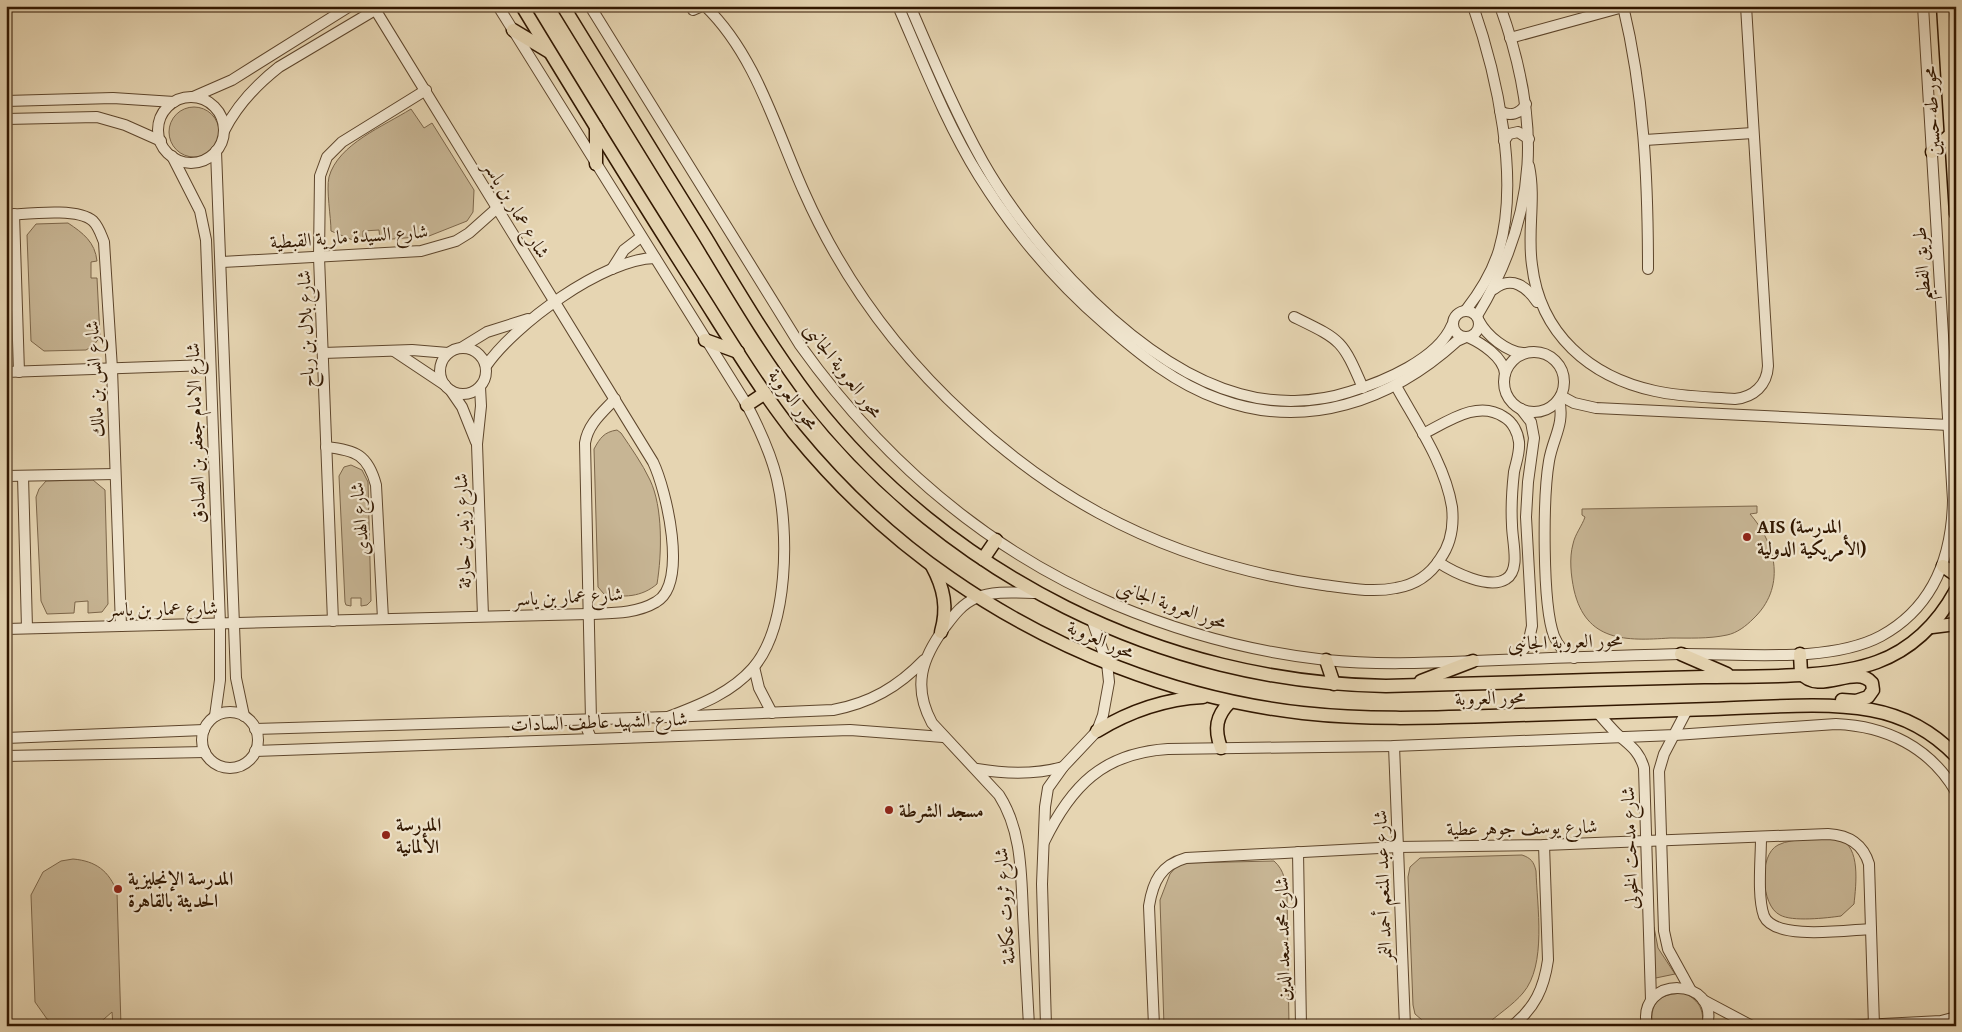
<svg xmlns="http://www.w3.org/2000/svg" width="1962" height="1032" font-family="'Gentium Book Plus',Amiri,serif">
<rect width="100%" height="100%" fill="#e6d5b2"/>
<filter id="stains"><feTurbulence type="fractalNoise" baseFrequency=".004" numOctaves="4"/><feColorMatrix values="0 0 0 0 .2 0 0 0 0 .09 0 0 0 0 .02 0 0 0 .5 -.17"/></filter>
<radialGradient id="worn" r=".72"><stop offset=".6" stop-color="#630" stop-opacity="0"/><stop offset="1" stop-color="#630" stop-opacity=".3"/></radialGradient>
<g fill="#c7b594" stroke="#7c664a">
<circle cx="194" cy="132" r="25"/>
<path d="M411,109L424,128L432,123L474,190L473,212L467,221L429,236L380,240L379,230L363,231V240L355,241L331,231C331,217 326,190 329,177C338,144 384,126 411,109Z"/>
<path d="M68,223C83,233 95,242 97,261L91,262V278H97L100,337L94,345L86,350L44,351L31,341L27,235L36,224Z"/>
<path d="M617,430L621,433C631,448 642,463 650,480C663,507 662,554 657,584C642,597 623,598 604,594L598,587L594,449C600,438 604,432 617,430Z"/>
<polygon points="351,465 362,470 368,482 371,601 367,605 361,606 361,598 351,598 351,606 346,605 345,602 339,476 344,467"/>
<polygon points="93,480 105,490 108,604 102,612 88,613 88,601 75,602 74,613 47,614 41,601 36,497 39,489 46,481"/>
<path d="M1757,506V513L1750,514C1777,545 1786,588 1753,619C1746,626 1737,633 1727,635C1709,639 1688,638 1670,638C1626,641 1586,642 1574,590C1571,576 1569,558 1573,544C1575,534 1582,526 1585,517L1582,515V509Z"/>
<path d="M1839,839C1861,846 1856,885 1854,904L1841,916C1827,918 1792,922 1780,915C1761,906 1758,855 1778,845C1794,837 1821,840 1839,839Z"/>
<path d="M1522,855C1531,858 1534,862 1536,871C1537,906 1547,965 1523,993C1513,1005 1497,1015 1485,1026H1429L1415,1014L1413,1005L1408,877L1410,867L1420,858Z"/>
<path d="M73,859C96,861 109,871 117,892L121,1026H113L112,1012L96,1026H57L47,1019L35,1002L31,895L43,872L61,861Z"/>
<path d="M1274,861C1285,871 1285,881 1287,895L1289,1026H1164L1160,900L1170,874L1176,867L1186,863Z"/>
<polygon points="1654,927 1658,948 1675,974 1651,979 1651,928"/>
<path d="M1685,993C1700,1002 1703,1008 1703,1026H1652C1650,999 1661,994 1685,993Z"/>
</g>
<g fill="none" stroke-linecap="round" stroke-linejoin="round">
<g stroke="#5e462c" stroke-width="12">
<g id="minor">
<path d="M498,6L747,405C759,428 771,454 777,479C789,531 789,626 753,668C730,694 699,705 668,717"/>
<path d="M590,6L800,345C881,458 986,550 1116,605C1183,633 1253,652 1326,660C1375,665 1425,663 1475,661C1543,658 1611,656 1679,654C1738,653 1829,664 1881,636C1934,607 1952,557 1953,500L1923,6"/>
<path d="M705,6C756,55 776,130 804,192C842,278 898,354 967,417C1007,454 1051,487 1099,513C1169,551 1245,574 1323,585C1347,588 1372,593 1396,588C1414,585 1430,575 1440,559C1451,544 1454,526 1452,507C1445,464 1417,424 1396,386"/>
<path d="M898,6C923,63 946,123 979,176C1014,232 1055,281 1105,324C1139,354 1176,384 1219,399C1306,431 1391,401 1457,341L1466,337"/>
<path d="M910,6C933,59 955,112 983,162C1033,250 1140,367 1240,394C1275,404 1315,403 1349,392C1383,382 1438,359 1452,325"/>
<path d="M1623,6C1644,93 1648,180 1648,269"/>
<polyline points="693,10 702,6"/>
<polyline points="1510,38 1623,7"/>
<polyline points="193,97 232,80 350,6"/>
<circle cx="191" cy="130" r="33"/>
<polyline points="6,101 113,98 174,102"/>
<path d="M1500,111C1510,117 1520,114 1526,104"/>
<polyline points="6,119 97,117 125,125 161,141"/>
<path d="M224,131C237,105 256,85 279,67L380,7"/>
<polyline points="1645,140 1753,133"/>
<polyline points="1504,141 1509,134 1518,132 1529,139"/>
<polyline points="216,151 236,678 244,716"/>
<polyline points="172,156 200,211 206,240 220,624 220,680 215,716"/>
<path d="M1529,166C1536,199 1527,232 1532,265C1540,334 1590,377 1655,391C1681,397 1709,397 1735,399C1754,397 1767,385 1768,366L1746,6"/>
<polyline points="14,214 19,372"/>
<path d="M6,215C26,214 78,207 93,221C99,227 101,235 104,242L112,369L121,626"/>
<polyline points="222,262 421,251 456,241 469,233 496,209"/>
<polyline points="612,269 624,250 641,237"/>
<path d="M1494,289C1512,275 1527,287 1537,302"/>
<path d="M1466,310C1480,292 1492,273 1499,250C1520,179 1497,75 1473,6"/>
<circle cx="1466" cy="324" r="13"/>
<path d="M1477,316C1540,212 1541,119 1500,6"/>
<path d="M1294,317C1341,340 1342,339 1363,388"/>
<path d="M1479,321C1487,336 1507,352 1523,353"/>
<path d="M1468,337C1481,343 1504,357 1505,374"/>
<circle cx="463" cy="371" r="23"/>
<polyline points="461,348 487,332 528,319"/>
<polyline points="394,351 445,385"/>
<circle cx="1534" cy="382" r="30"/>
<polyline points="323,353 412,350 448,353"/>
<path d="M486,366C514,325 603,259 655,258"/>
<polyline points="6,372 209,365"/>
<polyline points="480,387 481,406 477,444 483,616"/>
<polyline points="451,391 462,407 476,442"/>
<polyline points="1561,396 1574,403 1596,408 1949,425"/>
<path d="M1559,399C1565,425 1553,437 1549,461C1543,496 1542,604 1554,636C1558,646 1564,653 1574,658"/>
<path d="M1423,434C1447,422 1478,399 1504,417C1513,422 1518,433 1519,442C1520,453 1516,462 1514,472C1512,490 1511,508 1512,525C1512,541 1521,570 1506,579C1489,590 1453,572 1438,562"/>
<path d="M326,447C356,450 368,455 376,485L383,619"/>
<polyline points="6,476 115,474"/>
<polyline points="23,476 27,628"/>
<polyline points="333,621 319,257 320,176 327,157 342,142 426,90"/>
<path d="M6,629L589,614C611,613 636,614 656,602C689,584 666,489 653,462L373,6"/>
<polyline points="1515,659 1528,644 1532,626 1526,517 1528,482 1534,438 1531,422 1521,409"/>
<polyline points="754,667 759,688 772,713"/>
<polyline points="1687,710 1664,754 1659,771 1664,931 1668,949 1690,989"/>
<circle cx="230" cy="740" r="28"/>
<path d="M1598,713C1604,720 1610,727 1617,734C1629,745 1639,750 1644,768L1651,1000"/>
<path d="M255,729L668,717L833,710C870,703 898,687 924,660"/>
<polyline points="6,738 204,730"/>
<path d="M591,738L587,729L591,720L585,443C588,424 602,413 615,399"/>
<polyline points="1394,746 1405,1026"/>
<polyline points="255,751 850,730 943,737"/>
<polyline points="6,756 205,752"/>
<path d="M977,769C1006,774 1034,775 1063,767"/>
<path d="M1761,838C1761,859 1757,897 1764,916C1775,941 1847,930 1871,929"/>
<path d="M1044,842C1071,786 1103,753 1168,749L1394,746L1675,735L1836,724C1886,726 1930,747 1956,792"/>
<polyline points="1298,852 1301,1026"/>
<polyline points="1703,1000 1752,1026"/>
<path d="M1029,1026C1027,989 1025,951 1023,914C1021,873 1022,831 999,795L932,723C912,686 922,658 945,627C954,615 962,604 976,598C994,590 1019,593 1038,593"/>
<polyline points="1046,1026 1042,884 1045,807 1048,788 1063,767 1097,731 1103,715 1109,682 1107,663 1092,620"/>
<path d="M1154,1026L1149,906C1153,881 1161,865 1186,858L1398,847L1544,845L1828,834C1848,835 1863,844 1869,864L1874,1026"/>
<path d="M1512,1026C1535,1008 1544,988 1548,960L1544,845"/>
<path d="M1647,1026C1636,975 1720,976 1707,1026"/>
<polyline points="1844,1026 1941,1021 1956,1017"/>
</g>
</g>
<g stroke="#311700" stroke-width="15">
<g id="major">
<path d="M522,6C576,95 630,183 686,271C721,325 754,382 794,433C839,488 892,538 950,578C1053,650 1178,699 1303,713C1366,720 1427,718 1490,716C1564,714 1638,711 1712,709C1762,708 1821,701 1871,710C1904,716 1933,732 1956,756"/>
<path d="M563,6C611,84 658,161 706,238C739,293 772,349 811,400C948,575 1163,683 1386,686C1492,682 1598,680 1704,677C1754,676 1831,679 1877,662C1912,649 1938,623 1956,590"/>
<polyline points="1943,6 1956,214"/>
<polyline points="513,30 548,51"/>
<polyline points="596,127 596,164"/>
<polyline points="1932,152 1951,134"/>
<polyline points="705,340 738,352"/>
<polyline points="747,405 765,393"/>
<polyline points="983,559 996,540"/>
<path d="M932,566C944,588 948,608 941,632"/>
<polyline points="1943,566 1956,575"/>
<polyline points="1932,627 1956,624"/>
<polyline points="1681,654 1727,674"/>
<path d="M1800,654L1801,673C1819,696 1856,663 1872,683L1873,690L1868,697L1856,701L1842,700"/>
<polyline points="1326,660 1334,684"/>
<polyline points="1421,681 1473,661"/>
<path d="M1097,731C1130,711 1164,699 1203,697"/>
<path d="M1221,748C1214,729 1216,716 1230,702"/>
</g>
</g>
<use href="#minor" stroke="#efe4cd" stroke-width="10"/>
<use href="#major" stroke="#e6d5b2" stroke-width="12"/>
</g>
<g fill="#8f2418" stroke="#efe4cd" stroke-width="2">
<circle cx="1747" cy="537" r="5"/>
<circle cx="889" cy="810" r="5"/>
<circle cx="386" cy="835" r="5"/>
<circle cx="118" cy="889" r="5"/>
</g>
<g text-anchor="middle" stroke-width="4.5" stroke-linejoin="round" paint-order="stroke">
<g font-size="19" fill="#311700" stroke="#efe4cd">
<text transform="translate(1931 111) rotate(-93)" y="7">محور طه حسين</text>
<text transform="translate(517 209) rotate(59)" y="7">شارع عمار بن ياسر</text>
<text transform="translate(349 236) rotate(-4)" y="7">شارع السيدة مارية القبطية</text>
<text transform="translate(1921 264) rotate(-94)" y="7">طريق الفطيم</text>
<text transform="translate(305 329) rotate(-92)" y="7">شارع بلال بن رباح</text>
<text transform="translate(844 370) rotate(52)" y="7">محور العروبة الجانبى</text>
<text transform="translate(94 379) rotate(-93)" y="7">شارع انس بن مالك</text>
<text transform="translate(794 399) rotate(53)" y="7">محور العروبة</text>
<text transform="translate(195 433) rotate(-92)" y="7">شارع الامام جعفر بن الصادق</text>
<text transform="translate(359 519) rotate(-95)" y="7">شارع الهدى</text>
<text transform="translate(462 531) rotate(-92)" y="7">شارع زيد بن حارثة</text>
<text transform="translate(568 596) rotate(-3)" y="7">شارع عمار بن ياسر</text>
<text transform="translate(1172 604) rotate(19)" y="7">محور العروبة الجانبى</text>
<text transform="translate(163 608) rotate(-1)" y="7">شارع عمار بن ياسر</text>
<text transform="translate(1101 639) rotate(23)" y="7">محور العروبة</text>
<text transform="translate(1565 641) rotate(-2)" y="7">محور العروبة الجانبى</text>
<text transform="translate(1490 697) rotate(-2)" y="7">محور العروبة</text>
<text transform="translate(599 721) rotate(-2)" y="7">شارع الشهيد عاطف السادات</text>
<text transform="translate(1522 827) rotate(-1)" y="7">شارع يوسف جوهر عطية</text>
<text transform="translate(1629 848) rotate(-92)" y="7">شارع مدحت الخولى</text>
<text transform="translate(1382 886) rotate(-92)" y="7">شارع عبد المنعم أحمد النمر</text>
<text transform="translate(1004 906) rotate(-94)" y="7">شارع ثروت عكاشة</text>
<text transform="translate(1282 939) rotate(-91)" y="7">شارع محمد سعد الدين</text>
</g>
<g font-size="19" font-weight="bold" fill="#311700" stroke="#efe4cd" text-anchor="start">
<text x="1757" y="533">AIS (المدرسة<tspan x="1757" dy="22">الأمريكية الدولية)</tspan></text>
<text x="899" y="817">مسجد الشرطة</text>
<text x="396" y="831">المدرسة<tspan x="396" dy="22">الألمانية</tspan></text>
<text x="128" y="885">المدرسة الإنجليزية<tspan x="128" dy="22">الحديثة بالقاهرة</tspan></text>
</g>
</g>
<rect width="1962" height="1032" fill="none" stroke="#e6d5b2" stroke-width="25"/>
<rect x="8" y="8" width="1947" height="1017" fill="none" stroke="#311700" stroke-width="2.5"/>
<rect x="12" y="12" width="1937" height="1007" fill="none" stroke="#311700"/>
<rect width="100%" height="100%" filter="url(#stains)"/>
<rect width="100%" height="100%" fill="url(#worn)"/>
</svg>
